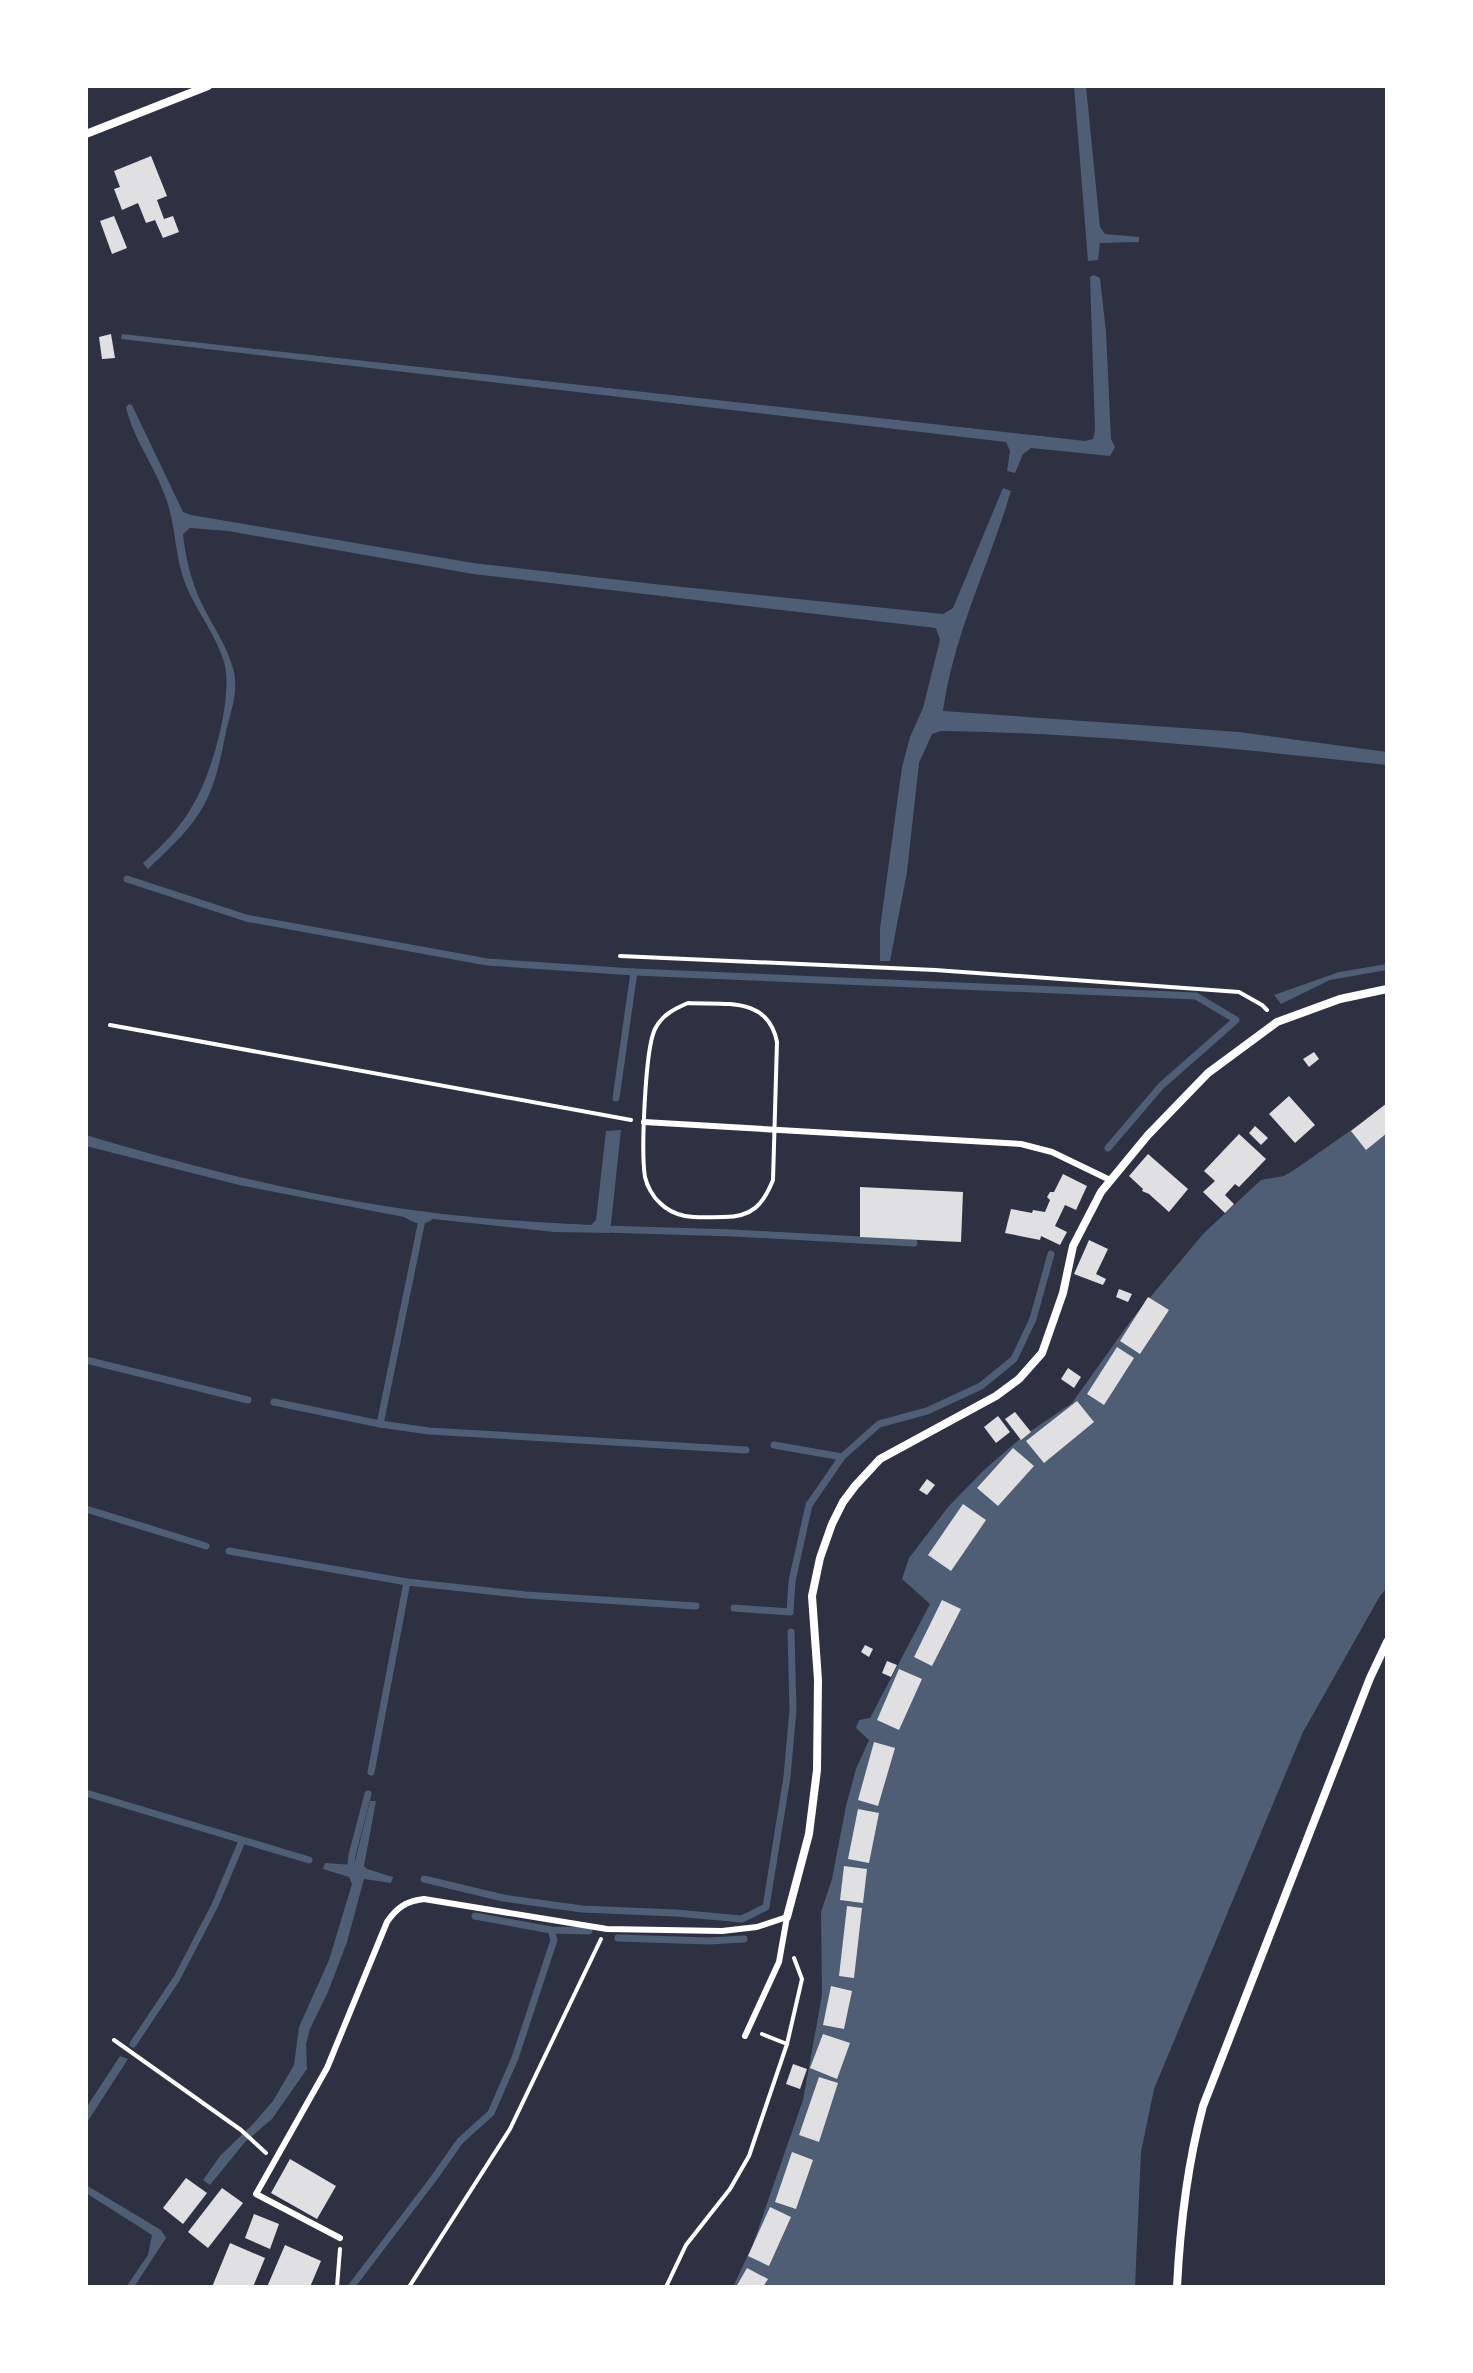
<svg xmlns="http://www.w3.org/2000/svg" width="1473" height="2373" font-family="Poppins,sans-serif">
<rect width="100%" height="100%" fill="#2d3142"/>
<g fill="#4f5d75">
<polygon points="1074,86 1086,86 1100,227 1105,234 1139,237 1139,242 1100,243 1098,260 1088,261"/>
<polygon points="1094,275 1100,278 1106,332 1111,439 1115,447 1110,456 1031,448 1023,454 1015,473 1007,471 1010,451 1006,442 121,339 122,334 1085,441 1093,439 1095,430 1090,277"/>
<path d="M129,404L132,405L183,512L191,515L473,563L654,584L943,614L953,608L1003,488L1011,491C989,565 954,634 943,711L1239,732L1387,752V765C1239,749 1090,733 941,731L932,734L919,763L907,872L890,961H880V928L902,767L910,737L923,708L940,640L936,628L473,574L228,531L190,528L183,534C185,556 191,579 200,600C211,624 228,646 234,672C238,690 232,710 227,727C222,751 218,776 207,799C194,827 170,848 148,869L143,863C163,845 181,827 194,803C212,773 234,695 224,662C215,631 191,605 182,574C174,546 175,518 163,491C152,462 133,438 126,407Z"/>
<polygon points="1387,964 1387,970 1330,980 1281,1004 1274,995 1339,972"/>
<polygon points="1387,1105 1387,1588 1380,1596 1303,1732 1154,2089 1141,2152 1135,2287 733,2287 753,2244 803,2100 822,1995 821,1912 832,1879 846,1806 856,1769 869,1740 856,1728 859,1720 870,1718 930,1604 902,1579 909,1558 948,1507 984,1470 1022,1437 1072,1403 1132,1319 1204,1233 1261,1180 1284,1176 1297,1168"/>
<path d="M621,1130L610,1233L554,1232L433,1219C422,1227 415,1223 404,1217L239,1185L86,1146V1135C193,1167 309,1197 420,1211C477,1219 534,1222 591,1225L596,1220L606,1131Z"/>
<polygon points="370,1801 376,1801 364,1866 367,1869 393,1877 391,1883 364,1879 347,1942 328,1992 310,2029 306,2044 307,2069 272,2119 245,2142 210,2185 203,2180 220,2156 253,2124 273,2101 294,2065 299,2027 329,1960 352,1884 349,1877 323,1869 325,1863 354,1865"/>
<polygon points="120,2056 128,2059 86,2124 86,2108"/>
<polygon points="86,2185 161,2230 166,2238 134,2287 126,2287 148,2255 152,2235 86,2193"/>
</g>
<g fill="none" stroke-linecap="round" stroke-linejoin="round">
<g stroke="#4f5d75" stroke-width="7">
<polyline points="127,879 246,918 487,962 634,972 1196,996 1236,1020 1161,1086 1108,1148"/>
<polyline points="616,1098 634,972"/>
<polyline points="605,1229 733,1233 914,1243"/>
<polyline points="86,1360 248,1400"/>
<polyline points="274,1402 380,1424 429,1431 746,1450"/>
<polyline points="380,1424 423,1215"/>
<polyline points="774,1445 842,1457"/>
<polyline points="86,1509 206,1546"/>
<polyline points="229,1551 407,1582 526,1595 696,1606"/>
<polyline points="734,1608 790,1612 792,1581 809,1505 842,1457 879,1424 927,1411 981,1386 1014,1359 1033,1319 1051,1254"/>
<polyline points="371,1772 407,1582"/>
<polyline points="86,1793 309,1860"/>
<polyline points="355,1873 351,1865 352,1855 368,1794"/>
<polyline points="424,1879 503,1898 582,1909 676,1913 742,1919 766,1907 787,1777 793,1710 791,1632"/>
<polyline points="475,1916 551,1930 589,1931"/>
<polyline points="618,1938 709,1941 744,1939"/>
<polyline points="133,2044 177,1978 215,1905 242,1841"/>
<polyline points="351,2287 434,2178 460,2141 491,2113 515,2058 554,1940 551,1930"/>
</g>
</g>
<g fill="#e0e0e3">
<polygon points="151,156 167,196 157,200 164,219 173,216 179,232 163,238 155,220 146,223 138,203 122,210 114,189 120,187 114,171"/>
<polygon points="114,216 127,248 112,254 100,221"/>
<polygon points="111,334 115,358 102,359 99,337"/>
<polygon points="1314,1052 1319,1059 1309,1067 1303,1059"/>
<polygon points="1289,1096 1315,1125 1295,1143 1269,1114"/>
<polygon points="1387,1103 1387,1133 1366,1150 1351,1131"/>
<polygon points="1255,1126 1268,1138 1261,1145 1249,1133"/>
<polygon points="1239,1134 1266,1159 1239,1187 1235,1184 1225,1195 1234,1204 1225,1213 1203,1192 1215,1181 1204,1171"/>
<polygon points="1148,1154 1188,1189 1169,1212 1149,1194 1142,1191 1143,1189 1129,1176"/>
<polygon points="1063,1174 1087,1186 1076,1210 1065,1205 1055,1226 1067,1232 1060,1245 1041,1236 1040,1240 1005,1233 1011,1209 1032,1213 1033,1210 1045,1212 1050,1200 1047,1197 1050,1192 1054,1192"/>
<polygon points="860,1187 963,1192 961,1242 860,1237"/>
<polygon points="1089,1240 1108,1249 1096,1274 1106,1279 1103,1285 1074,1274"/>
<polygon points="1119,1289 1132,1294 1128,1302 1116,1297"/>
<polygon points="1148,1297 1169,1310 1140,1354 1120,1341"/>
<polygon points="1117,1347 1134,1358 1104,1405 1087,1394"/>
<polygon points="1068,1368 1081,1377 1074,1388 1061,1379"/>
<polygon points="1077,1401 1094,1422 1044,1463 1026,1441"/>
<polygon points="1015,1412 1031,1432 1021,1440 1005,1419"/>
<polygon points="998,1416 1010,1432 996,1443 984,1427"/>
<polygon points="1013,1448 1034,1466 998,1506 977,1488"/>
<polygon points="927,1479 935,1485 927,1495 919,1490"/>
<polygon points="963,1504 986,1520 951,1571 928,1555"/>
<polygon points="942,1600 961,1609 932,1666 914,1657"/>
<polygon points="865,1645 873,1649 869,1657 861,1652"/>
<polygon points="887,1661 897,1665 891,1677 882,1673"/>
<polygon points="899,1669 922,1679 899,1730 877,1720"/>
<polygon points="874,1742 895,1748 878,1806 858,1800"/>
<polygon points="858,1809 879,1813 869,1863 848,1859"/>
<polygon points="844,1866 867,1869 863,1903 840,1900"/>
<polygon points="847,1906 862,1908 854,1978 839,1976"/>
<polygon points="831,1986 852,1991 844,2029 823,2025"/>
<polygon points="823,2034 850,2043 837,2079 810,2068"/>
<polygon points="793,2064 807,2069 800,2089 786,2084"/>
<polygon points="819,2077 838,2083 819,2142 799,2135"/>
<polygon points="792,2152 813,2160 796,2209 775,2202"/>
<polygon points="290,2159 336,2186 317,2219 271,2193"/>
<polygon points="186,2178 207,2193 183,2224 163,2208"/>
<polygon points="222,2188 243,2203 208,2248 188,2232"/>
<polygon points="770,2207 791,2217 769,2266 748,2256"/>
<polygon points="254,2214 279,2224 270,2249 245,2238"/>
<polygon points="230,2243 265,2258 253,2287 212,2287"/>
<polygon points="285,2245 321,2261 310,2287 267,2287"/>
<polygon points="747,2268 768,2279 763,2287 736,2287"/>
</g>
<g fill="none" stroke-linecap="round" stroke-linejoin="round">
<g stroke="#fff" stroke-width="4">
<polyline points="620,956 935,970 1239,992 1262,1005 1267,1010"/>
<path d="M688,1003C725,1005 768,996 777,1042L773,1180C763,1205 752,1217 724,1217C701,1217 678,1221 660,1203C653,1197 647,1186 645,1177C641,1153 645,1049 655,1029C662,1015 674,1009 688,1003Z"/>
<polyline points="110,1025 631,1120"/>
<polyline points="114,2040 241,2130 266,2153"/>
<polyline points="787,2044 802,1979 794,1958"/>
<polyline points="337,2287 340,2249"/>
<polyline points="409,2287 510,2129 601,1939"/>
<polyline points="666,2287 686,2245 730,2189 749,2156 787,2044 762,2034"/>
</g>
<g stroke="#fff" stroke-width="6">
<polyline points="644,1122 1021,1144 1052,1152 1110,1180"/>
<polyline points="745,2036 779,1962 787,1917"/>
<path d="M340,2238L256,2194L327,2068L387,1922C397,1907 407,1901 424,1899L607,1929L722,1931L757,1927L787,1917"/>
</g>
<g stroke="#fff" stroke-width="8">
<polyline points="86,134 208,86"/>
<polyline points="787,1917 809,1834 817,1770 818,1680 812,1596 820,1558 832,1524 843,1502 855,1486 880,1459 996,1396 1019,1379 1042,1353 1063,1293 1073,1246 1101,1192 1148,1135 1208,1073 1277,1022 1340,999 1387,989"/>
<path d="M1177,2287C1180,2226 1187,2166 1203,2106L1370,1678L1387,1642"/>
</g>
</g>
<rect width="1473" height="2373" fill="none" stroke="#ffffff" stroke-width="176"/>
</svg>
